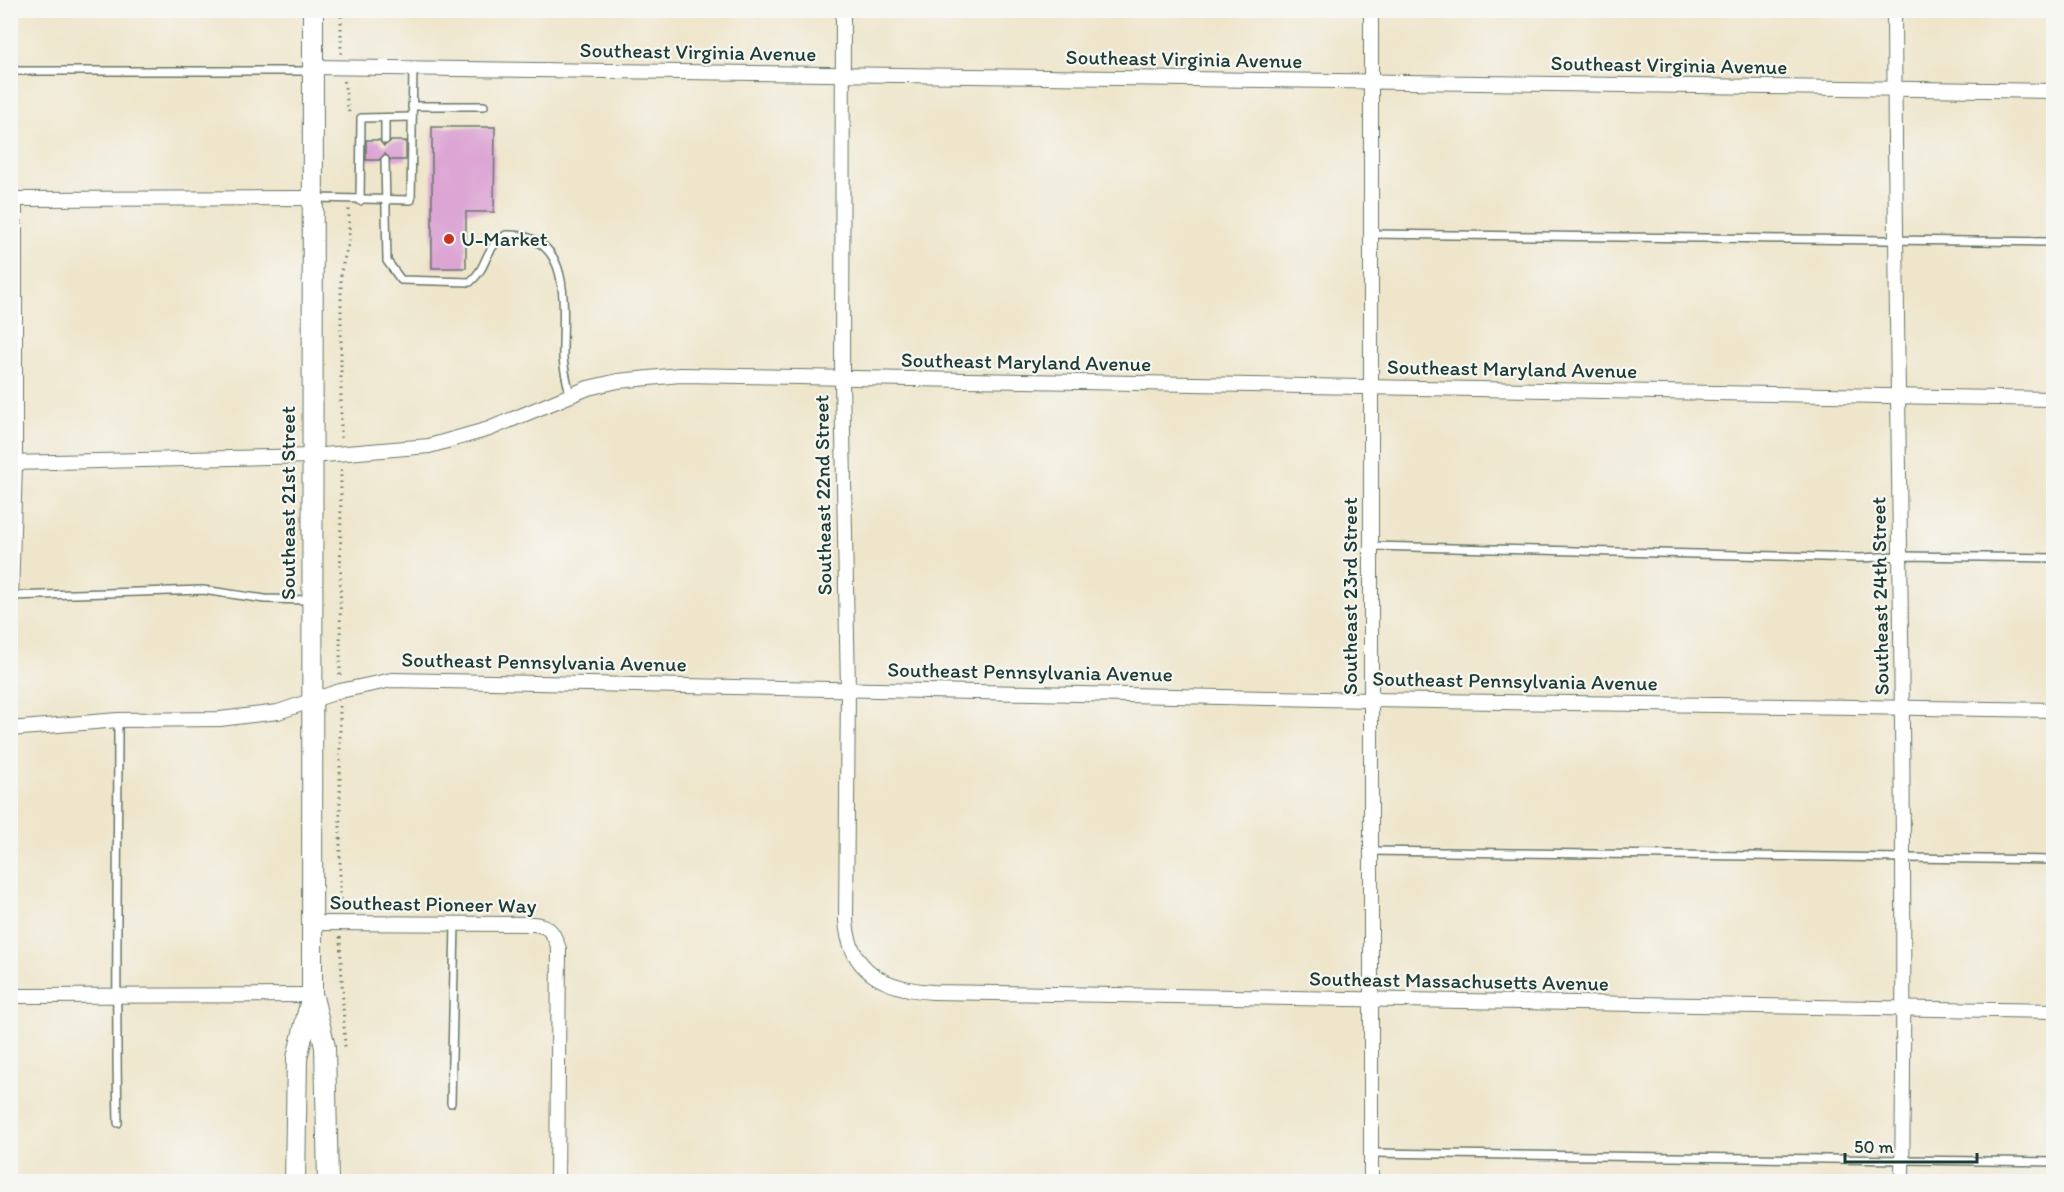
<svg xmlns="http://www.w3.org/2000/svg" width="2064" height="1192" font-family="Itim,sans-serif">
<rect width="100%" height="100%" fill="#f6f6f2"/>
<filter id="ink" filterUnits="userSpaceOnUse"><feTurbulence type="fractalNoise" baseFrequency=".0167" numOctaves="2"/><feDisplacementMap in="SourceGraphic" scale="12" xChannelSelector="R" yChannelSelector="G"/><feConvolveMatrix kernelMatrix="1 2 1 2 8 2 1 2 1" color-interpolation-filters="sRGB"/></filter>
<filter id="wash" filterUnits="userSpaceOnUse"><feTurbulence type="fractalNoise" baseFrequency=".008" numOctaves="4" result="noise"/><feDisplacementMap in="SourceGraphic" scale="24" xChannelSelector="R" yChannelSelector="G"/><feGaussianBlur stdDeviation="1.35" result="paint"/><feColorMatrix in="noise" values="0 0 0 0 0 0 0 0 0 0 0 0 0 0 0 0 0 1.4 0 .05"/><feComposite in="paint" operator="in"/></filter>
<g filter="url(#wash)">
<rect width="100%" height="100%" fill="#eee5ca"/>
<g id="blocks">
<g fill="#dca5d4">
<polygon points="432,127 495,127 494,212 466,212 466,268 432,268"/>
<polygon points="366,140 379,140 384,146 391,141 406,141 406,160 391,160 385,154 379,160 366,160"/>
</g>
</g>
</g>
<g filter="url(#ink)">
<use href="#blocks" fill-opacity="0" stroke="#677868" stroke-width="1.5"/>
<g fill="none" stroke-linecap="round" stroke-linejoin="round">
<g stroke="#677868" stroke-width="10">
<g id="lane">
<polyline points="10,71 311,71"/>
<polyline points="412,106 484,106"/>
<polyline points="385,140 385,118"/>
<path d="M385,160L387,261L401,280L470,282C490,265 482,250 506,235C576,233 562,309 563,358C564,370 567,382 570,394"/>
<polyline points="314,198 411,200 413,68"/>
<polyline points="360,201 361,118 412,117"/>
<polyline points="1370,234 2054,242"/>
<polyline points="1371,546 1860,558 1900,556 2054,558"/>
<polyline points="10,596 203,590 265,599 310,600"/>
<path d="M118,720C118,854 115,989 118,1123"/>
<polyline points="1370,851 2054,860"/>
<polyline points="451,1103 455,924"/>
<polyline points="1371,1153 2054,1162"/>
</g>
</g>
<g stroke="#677868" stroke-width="16">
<g id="street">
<path d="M843,10L842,380L848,689L846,920C849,973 886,989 933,992L2054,1011"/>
<polyline points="1371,10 1371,1182"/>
<path d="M1894,10C1896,401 1907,791 1902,1182"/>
<polyline points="313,67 2054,91"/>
<polyline points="10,199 314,198"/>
<polyline points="10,463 312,456 429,446 489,429 588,388 618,381 680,375 2054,399"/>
<polyline points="11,596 15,463 15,199"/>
<polyline points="10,729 118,720 220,719 278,712 340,691 392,680 1370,700 2054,710"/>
<path d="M312,923L533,924C550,925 554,934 559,949L557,1182"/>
<polyline points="10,996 312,995"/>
</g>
</g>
<g stroke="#677868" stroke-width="22">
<g id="secondary">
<polyline points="313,997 325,1047 328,1182"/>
<polyline points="295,1182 297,1058 312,995 313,10"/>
</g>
</g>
<g stroke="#677868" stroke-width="3" stroke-dasharray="1.5 4.5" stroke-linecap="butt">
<polyline points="341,10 341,54"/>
<polyline points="344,81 349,113"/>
<polyline points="341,438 341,271 349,242 349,209"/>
<polyline points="340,675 341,469"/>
<polyline points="340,706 340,909"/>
<polyline points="340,937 345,1047"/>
</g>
<use href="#lane" stroke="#fff" stroke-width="7"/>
<use href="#street" stroke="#fff" stroke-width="14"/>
<use href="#secondary" stroke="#fff" stroke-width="20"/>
</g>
</g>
<circle fill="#c8321e" stroke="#f6f6f2" stroke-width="2" cx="449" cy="239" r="6"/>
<g text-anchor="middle" stroke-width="4.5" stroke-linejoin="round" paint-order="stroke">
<g font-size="21" fill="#1f3d34" stroke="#f6f6f2">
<text transform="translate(698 52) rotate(1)" y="7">Southeast Virginia Avenue</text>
<text transform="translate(1184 59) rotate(1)" y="7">Southeast Virginia Avenue</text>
<text transform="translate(1669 65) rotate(1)" y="7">Southeast Virginia Avenue</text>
<text transform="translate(1026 362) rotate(1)" y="7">Southeast Maryland Avenue</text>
<text transform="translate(1512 369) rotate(1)" y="7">Southeast Maryland Avenue</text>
<text transform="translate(823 495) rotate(-91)" y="7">Southeast 22nd Street</text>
<text transform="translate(288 503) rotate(-90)" y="7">Southeast 21st Street</text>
<text transform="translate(1350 596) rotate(-90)" y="7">Southeast 23rd Street</text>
<text transform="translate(1880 596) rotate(-91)" y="7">Southeast 24th Street</text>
<text transform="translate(544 662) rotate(1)" y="7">Southeast Pennsylvania Avenue</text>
<text transform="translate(1030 672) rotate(1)" y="7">Southeast Pennsylvania Avenue</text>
<text transform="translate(1515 681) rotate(1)" y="7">Southeast Pennsylvania Avenue</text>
<text transform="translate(433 904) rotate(1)" y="7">Southeast Pioneer Way</text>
<text transform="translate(1459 981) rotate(1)" y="7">Southeast Massachusetts Avenue</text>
</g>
<g font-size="21" fill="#1f3d34" stroke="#f6f6f2" text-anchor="start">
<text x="461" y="246">U-Market</text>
</g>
</g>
<rect width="2064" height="1192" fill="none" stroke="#f6f6f2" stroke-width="36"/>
<path d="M1845 1153v9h132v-9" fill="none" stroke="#1f3d34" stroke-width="3"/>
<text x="1854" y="1153" font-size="18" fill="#1f3d34" stroke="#f6f6f2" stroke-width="4.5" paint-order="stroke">50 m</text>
</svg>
